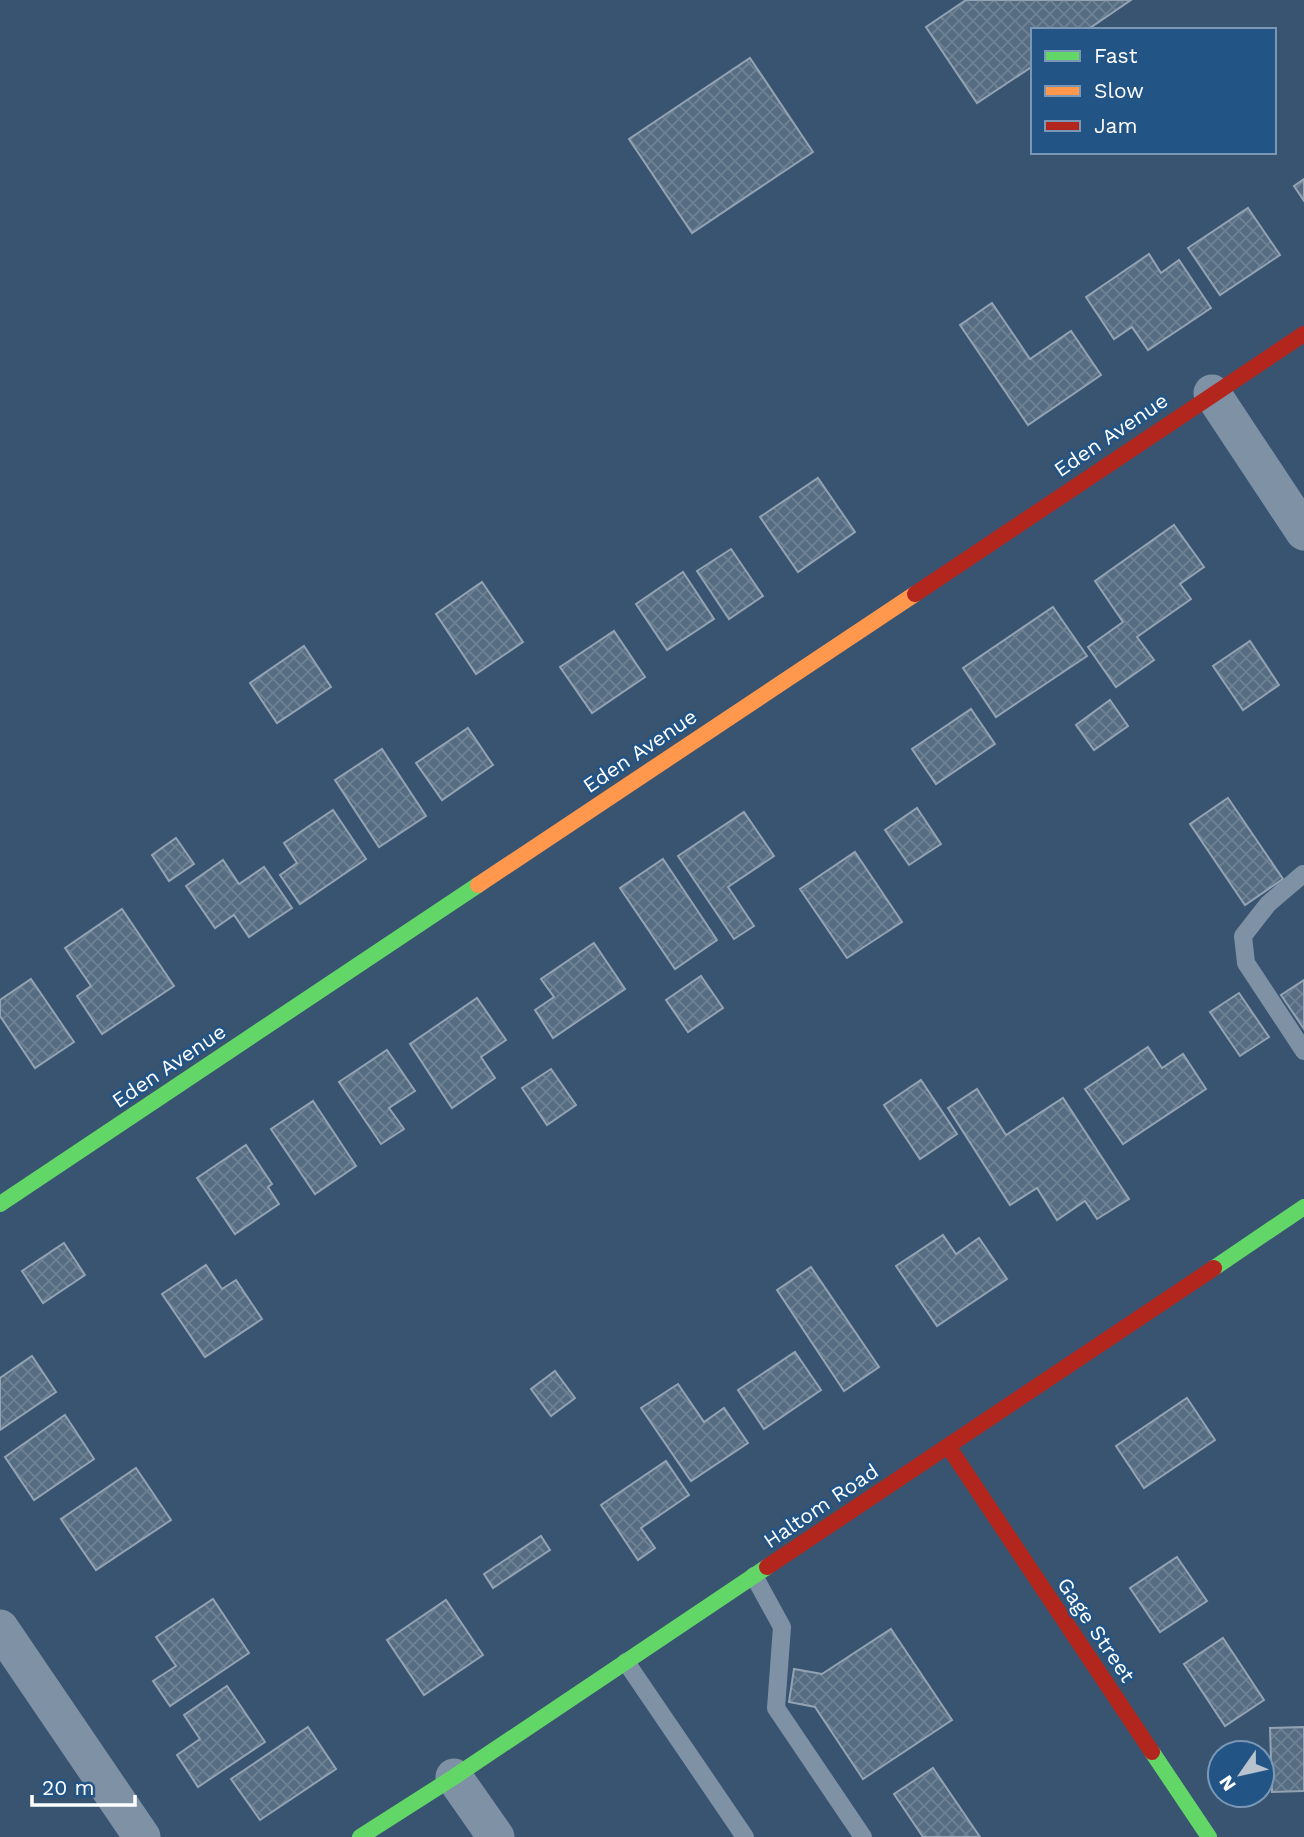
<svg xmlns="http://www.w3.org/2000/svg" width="1304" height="1837" font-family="'Work Sans',sans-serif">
<defs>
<pattern id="building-cross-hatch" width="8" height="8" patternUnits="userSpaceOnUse" patternTransform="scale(1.75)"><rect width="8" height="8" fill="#566c82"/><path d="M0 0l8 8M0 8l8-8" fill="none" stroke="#6f8295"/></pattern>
</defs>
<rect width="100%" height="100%" fill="#385470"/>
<g fill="url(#building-cross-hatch)" stroke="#93a3b3" stroke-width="2">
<polygon points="966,0 1131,0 1087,30 1033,30 1033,66 977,103 926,27"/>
<polygon points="750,58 813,152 692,233 629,139"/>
<polygon points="1304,179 1304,201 1294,186"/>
<polygon points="1248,208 1280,255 1220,295 1188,248"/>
<polygon points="1149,254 1161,273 1179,260 1211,308 1148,350 1132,327 1114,339 1086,297"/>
<polygon points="992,303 1030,359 1071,331 1101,375 1028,425 960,325"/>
<polygon points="818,478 855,532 798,572 760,517"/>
<polygon points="1174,525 1204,567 1180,584 1191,599 1137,637 1154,660 1116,687 1088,647 1123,622 1095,581"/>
<polygon points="731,549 763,596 729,619 697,571"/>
<polygon points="683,572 714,619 667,650 636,604"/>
<polygon points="482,582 523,642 476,674 436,614"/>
<polygon points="1053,607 1087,656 996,717 963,668"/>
<polygon points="614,631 645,677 592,713 560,667"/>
<polygon points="1250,641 1279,685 1243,710 1213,666"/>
<polygon points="304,646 331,687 277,723 250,683"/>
<polygon points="1110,700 1128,726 1094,750 1076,725"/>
<polygon points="971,709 995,744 936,784 912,749"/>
<polygon points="468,728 493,765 442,800 416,763"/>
<polygon points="382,749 426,816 379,847 335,780"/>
<polygon points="1228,798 1283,879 1245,905 1190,824"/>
<polygon points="917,808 941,844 909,865 885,830"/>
<polygon points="333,810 366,859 300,904 280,875 297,863 284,843"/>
<polygon points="744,812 774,856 728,887 754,926 734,939 678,856"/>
<polygon points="176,838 194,864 169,881 152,855"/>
<polygon points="855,852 902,922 847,958 800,889"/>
<polygon points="663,859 717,940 675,969 620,888"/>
<polygon points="223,860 239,884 264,867 292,908 249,937 234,915 215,928 186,886"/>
<polygon points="122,909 174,986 102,1034 77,996 91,986 65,948"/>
<polygon points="594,943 625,989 553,1038 535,1010 554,997 541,979"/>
<polygon points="701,976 723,1008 688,1032 666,1000"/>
<polygon points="31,979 74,1042 35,1068 0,1016 0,1000"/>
<polygon points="1304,980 1304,1029 1281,995"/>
<polygon points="1239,993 1269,1037 1240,1056 1210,1012"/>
<polygon points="477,998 506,1040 481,1057 495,1078 452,1108 410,1044"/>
<polygon points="1148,1047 1162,1068 1183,1054 1206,1089 1123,1144 1085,1089"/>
<polygon points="387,1050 415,1091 389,1108 404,1129 381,1144 339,1082"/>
<polygon points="551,1069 576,1105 547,1125 522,1088"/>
<polygon points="921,1080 957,1134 920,1159 884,1105"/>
<polygon points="977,1089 1006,1135 1063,1098 1129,1199 1097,1219 1085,1201 1057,1220 1037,1188 1010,1205 948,1108"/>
<polygon points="313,1101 356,1166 315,1194 271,1129"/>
<polygon points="246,1145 272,1184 268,1187 279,1204 235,1234 197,1178"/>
<polygon points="943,1235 956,1254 979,1238 1007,1279 937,1326 896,1266"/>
<polygon points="64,1243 85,1275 43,1303 22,1271"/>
<polygon points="206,1265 222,1289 236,1280 262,1319 205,1357 162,1294"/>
<polygon points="811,1267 879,1367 844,1391 777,1290"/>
<polygon points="795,1352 821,1390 764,1429 738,1390"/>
<polygon points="32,1356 56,1392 0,1430 0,1378"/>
<polygon points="555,1371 575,1398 551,1416 531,1389"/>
<polygon points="678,1384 704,1422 724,1408 748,1443 691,1481 641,1408"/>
<polygon points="1187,1398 1215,1440 1144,1488 1116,1446"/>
<polygon points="65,1415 94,1459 34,1500 5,1457"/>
<polygon points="666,1461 689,1495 641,1528 655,1548 638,1560 601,1505"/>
<polygon points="136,1468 171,1520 96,1570 61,1519"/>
<polygon points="541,1536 550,1550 493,1588 484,1574"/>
<polygon points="1177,1557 1207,1601 1160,1632 1130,1588"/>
<polygon points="213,1599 249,1653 170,1706 153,1681 176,1666 156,1637"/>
<polygon points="446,1600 483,1655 424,1695 387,1640"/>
<polygon points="891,1629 952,1720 863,1779 815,1707 789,1702 794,1669 822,1674"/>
<polygon points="1223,1638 1264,1700 1225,1726 1184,1664"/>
<polygon points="227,1686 265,1742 198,1787 177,1755 200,1739 184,1715"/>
<polygon points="308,1727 336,1769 260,1820 231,1779"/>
<polygon points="1304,1727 1304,1791 1272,1792 1270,1728"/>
<polygon points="933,1768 980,1837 923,1837 894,1794"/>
</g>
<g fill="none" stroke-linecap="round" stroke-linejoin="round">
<g stroke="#7f92a5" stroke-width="18">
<polyline points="1303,874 1268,904 1243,936 1246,963 1304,1051"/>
<polyline points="754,1576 782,1627 776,1708 863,1837"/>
<polyline points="626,1662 745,1837"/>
</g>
<g stroke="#7f92a5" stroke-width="37">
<polyline points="1212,393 1304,532"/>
<polyline points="0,1628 142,1837"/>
<polyline points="454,1777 496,1837"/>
</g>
<g stroke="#63d668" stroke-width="16">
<polyline points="0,1204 478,885"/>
<polyline points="1214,1268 1304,1207"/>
<polyline points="1152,1752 1209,1837"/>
<polyline points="360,1837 454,1777 767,1567"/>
</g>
<polyline stroke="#ff974d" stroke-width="16" points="478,885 915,594"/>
<g stroke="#b3261e" stroke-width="16">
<polyline points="915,594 1304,334"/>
<polyline points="948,1446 1152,1752"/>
<polyline points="767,1567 1214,1268"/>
</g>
</g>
<g text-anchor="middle" stroke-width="5" stroke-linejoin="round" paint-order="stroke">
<g font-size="21" fill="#fff" stroke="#225486">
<text transform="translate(1111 435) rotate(-34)" y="7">Eden Avenue</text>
<text transform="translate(640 751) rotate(-34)" y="7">Eden Avenue</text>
<text transform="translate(169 1066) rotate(-34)" y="7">Eden Avenue</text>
<text transform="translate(821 1506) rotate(-34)" y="7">Haltom Road</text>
<text transform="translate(1096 1630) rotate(56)" y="7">Gage Street</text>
</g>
</g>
<rect x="1031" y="28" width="245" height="126" fill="#225486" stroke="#7a98b6" stroke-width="2"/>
<rect x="1045" y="51" width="35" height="10" fill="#63d668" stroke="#7a98b6" stroke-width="2"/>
<text x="1094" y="63" font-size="21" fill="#ffffff">Fast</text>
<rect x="1045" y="86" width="35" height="10" fill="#ff974d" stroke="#7a98b6" stroke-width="2"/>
<text x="1094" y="98" font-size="21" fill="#ffffff">Slow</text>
<rect x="1045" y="121" width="35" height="10" fill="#b3261e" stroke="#7a98b6" stroke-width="2"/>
<text x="1094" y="133" font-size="21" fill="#ffffff">Jam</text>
<g transform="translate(1241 1774) rotate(236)"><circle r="33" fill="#225486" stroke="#7a98b6" stroke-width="2"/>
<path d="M0-5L12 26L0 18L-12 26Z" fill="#b9c3cd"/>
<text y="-10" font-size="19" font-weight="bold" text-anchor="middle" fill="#ffffff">N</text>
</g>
<path d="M32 1795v10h103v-10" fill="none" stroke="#ffffff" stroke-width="3.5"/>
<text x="42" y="1795" font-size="21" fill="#ffffff" stroke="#225486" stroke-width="5" paint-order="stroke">20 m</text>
</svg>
